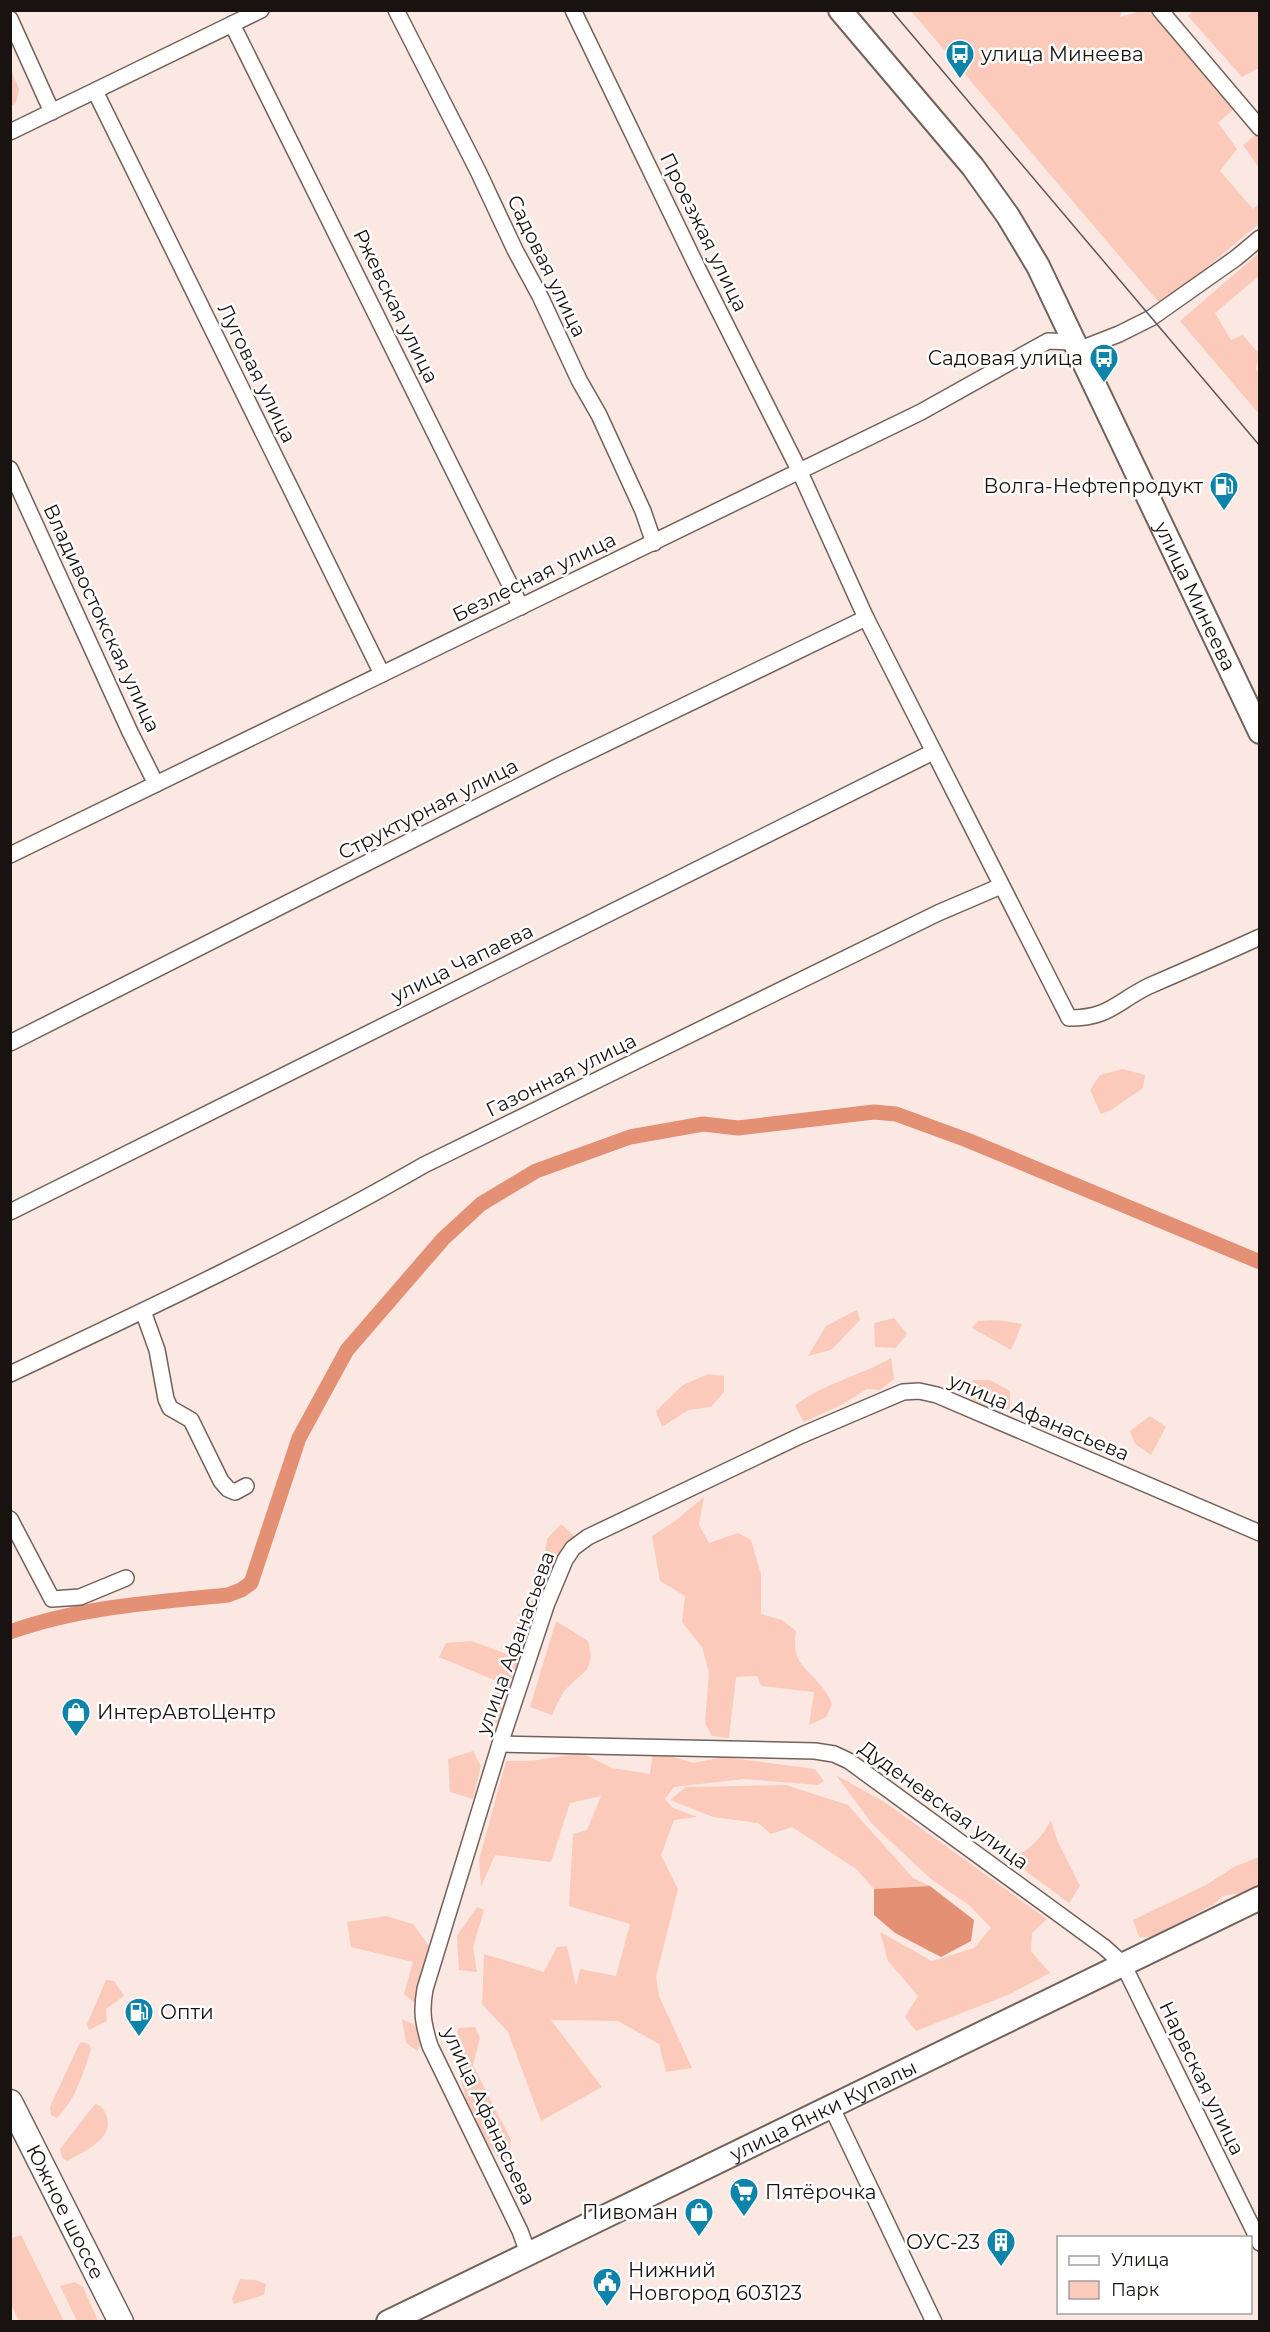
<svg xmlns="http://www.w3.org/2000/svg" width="1270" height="2332" font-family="Montserrat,sans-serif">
<rect width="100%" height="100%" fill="#fce8e2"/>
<g fill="#fbcaba">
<polygon points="911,11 1122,11 1120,17 1141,11 1152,11 1236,107 1218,123 1237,149 1220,171 1253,209 1259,204 1259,224 1161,305"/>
<polygon points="1193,11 1259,11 1259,68 1242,77 1188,16"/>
<polygon points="11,70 19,89 16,103 11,106"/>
<polygon points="1259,132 1259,168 1243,145"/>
<polygon points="1259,253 1259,276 1215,313 1231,340 1243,335 1259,354 1256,369 1259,375 1259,414 1180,321"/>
<polygon points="1123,1069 1145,1075 1143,1088 1111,1110 1101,1114 1090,1090 1100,1075"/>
<polygon points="857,1310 860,1320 831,1350 808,1356 826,1326"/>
<polygon points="894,1318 907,1334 896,1348 875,1347 874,1323"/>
<polygon points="998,1320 1022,1324 1011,1350 972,1328 978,1321"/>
<path d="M891,1358L894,1379L880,1390L867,1389L841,1405L804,1422L795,1406C815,1387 864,1374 891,1358Z"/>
<polygon points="708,1374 724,1376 724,1392 711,1407 688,1410 662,1427 656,1411 683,1385"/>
<path d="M973,1380H990L1010,1391V1410C992,1409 976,1408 965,1392Z"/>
<polygon points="1150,1416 1166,1427 1151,1455 1135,1444 1130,1431"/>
<path d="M704,1497L699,1525L709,1543L738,1533L751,1540L761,1574V1614L782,1620L796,1631C791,1664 806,1666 823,1688C827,1693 830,1699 832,1705L826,1717L809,1725L814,1692L761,1686L757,1676L736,1677L729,1738L712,1736L705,1723L709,1673L702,1647L682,1622L685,1596L660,1581L652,1536L675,1521Z"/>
<polygon points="561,1524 574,1536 556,1569 534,1623 516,1669 512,1695 499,1724 487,1717 499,1682 439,1657 446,1643 472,1641 509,1655 519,1613 541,1577 547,1539"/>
<path d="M556,1621L588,1641C596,1671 584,1670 566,1689C560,1696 556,1707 552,1715L530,1707Z"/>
<polygon points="473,1751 481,1766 473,1799 450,1792 448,1759"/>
<polygon points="653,1751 694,1763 724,1757 815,1769 824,1781 818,1785 744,1779 674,1787 665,1799 673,1808 697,1817 674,1820 661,1855 678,1889 656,1977 659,1996 692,2068 666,2072 659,2044 618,2021 551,2020 602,2087 541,2121 508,2032 482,2004 484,1954 544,1972 557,1947 567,1946 576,1986 580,1969 616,1976 630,1924 569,1906 573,1834 587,1830 601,1796 570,1803 551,1862 495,1855 481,1887 479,1860 506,1761 531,1761 582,1753 612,1768 650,1774"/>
<polygon points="836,1775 886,1803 1047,1919 1032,1933 1031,1951 1050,1973 1010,1994 916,2031 905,2017 918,1996 888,1961 880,1932 932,1961 974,1948 991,1928 969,1905 932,1880 873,1825"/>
<polygon points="786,1785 848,1805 913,1878 930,1886 874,1889 856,1869 792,1827 771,1834 758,1823 713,1817 670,1800 686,1787"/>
<path d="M1051,1820L1057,1840L1080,1886L1069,1903L1010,1859C1029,1851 1041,1839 1051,1820Z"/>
<polygon points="1259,1857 1259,1885 1247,1892 1222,1896 1216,1903 1153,1937 1139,1937 1133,1920 1206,1885 1234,1867"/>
<polygon points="477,1907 484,1910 473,1947 477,1972 459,1970 457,1936"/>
<polygon points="386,1916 413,1924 432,1950 416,2004 404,1994 413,1962 351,1947 347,1922"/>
<polygon points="106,1980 114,1981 124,1996 106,2009 107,2021 89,2030 87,2024"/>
<polygon points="402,2019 413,2024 424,2039 417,2051 406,2043"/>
<polygon points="475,2027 480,2038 473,2065 511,2140 507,2171 471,2119 452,2046 459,2028"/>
<path d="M81,2042L89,2044L91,2049C83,2074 76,2099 57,2118L51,2115L50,2107L79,2044Z"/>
<path d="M95,2104C102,2105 105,2111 107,2117C114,2140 82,2152 67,2161L62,2157L60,2149Z"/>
<polygon points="21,2235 64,2321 19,2321 11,2304 10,2239"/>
<polygon points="240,2279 255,2280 266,2284 264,2295 234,2304 232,2299"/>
<polygon points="75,2282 83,2287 98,2321 77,2321 60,2286"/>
</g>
<polygon fill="#e49075" points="930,1886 974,1920 971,1941 941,1957 895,1933 874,1915 874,1889"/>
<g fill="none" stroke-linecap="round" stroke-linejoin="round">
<path stroke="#e49075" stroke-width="15" d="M10,1632C79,1607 156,1602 228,1595L241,1590L251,1583L299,1438L347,1350L443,1239L481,1204L536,1171L630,1137L703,1124L738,1128L874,1112L896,1114L967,1140L1260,1262"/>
<g stroke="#72625c" stroke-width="18">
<g id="street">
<polyline points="396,10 478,171 515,250 540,296 579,380 599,415 643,511 654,543"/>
<path d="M573,10L700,273L799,470L866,618L1069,1018C1110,1018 1116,1002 1149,986C1186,970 1223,954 1260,937"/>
<polyline points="1160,10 1260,128"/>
<polyline points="10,19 52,112"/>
<polyline points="232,24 521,607"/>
<polyline points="95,91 382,674"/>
<polyline points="10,132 261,10"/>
<polyline points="1078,350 1119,334 1151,318 1236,258 1260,238"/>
<polyline points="10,469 130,732 156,784"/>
<polyline points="10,855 921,412 1048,341 1074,342"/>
<polyline points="10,1043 557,767 866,618"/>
<polyline points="10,1212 933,752"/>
<polyline points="143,1311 157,1350 166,1399 170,1408 191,1420 221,1481 228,1489 235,1492 246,1486"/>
<path d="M10,1374C150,1308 290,1242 424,1165L938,913L1001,886"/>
<polyline points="10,1519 52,1599 80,1597 126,1578"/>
<polyline points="500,1744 815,1751 834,1754 849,1761 1104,1947 1123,1964 1260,2243"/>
<polyline points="831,2106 934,2322"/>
<path d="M528,2253L520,2231L430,2046C423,2023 421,2012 425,1989L500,1744L547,1603L565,1560L573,1548L588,1537L802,1435L903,1392L919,1391L937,1395L1260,1533"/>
</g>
</g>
<g stroke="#72625c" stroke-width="26">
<g id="secondary">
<path id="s1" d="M840,10L973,167L1008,216L1038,266L1260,732"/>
<path id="s2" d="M388,2322L1260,1898"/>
</g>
</g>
<g stroke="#72625c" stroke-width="27">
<g id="primary">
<path id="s3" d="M10,2102L121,2322"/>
</g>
</g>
<use href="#street" stroke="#fff" stroke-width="15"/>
<use href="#secondary" stroke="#fff" stroke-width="22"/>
<use href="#primary" stroke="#fff" stroke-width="24"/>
<polyline stroke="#5e5451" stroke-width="1.5" points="891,10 1260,446"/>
</g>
<defs>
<g id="bus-pin" transform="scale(1.5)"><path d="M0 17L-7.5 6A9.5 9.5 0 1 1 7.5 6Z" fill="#0f84aa" stroke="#fff"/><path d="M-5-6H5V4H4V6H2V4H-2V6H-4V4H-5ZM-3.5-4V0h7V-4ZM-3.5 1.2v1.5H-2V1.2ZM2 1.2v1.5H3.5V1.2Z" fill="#fff"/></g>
<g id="fuel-pin" transform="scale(1.5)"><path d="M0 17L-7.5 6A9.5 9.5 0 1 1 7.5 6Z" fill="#0f84aa" stroke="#fff"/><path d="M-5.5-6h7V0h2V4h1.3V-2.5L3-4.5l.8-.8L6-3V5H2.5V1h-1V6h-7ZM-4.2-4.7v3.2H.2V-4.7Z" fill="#fff"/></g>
<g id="shop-pin" transform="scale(1.5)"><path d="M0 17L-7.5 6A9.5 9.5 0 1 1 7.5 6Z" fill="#0f84aa" stroke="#fff"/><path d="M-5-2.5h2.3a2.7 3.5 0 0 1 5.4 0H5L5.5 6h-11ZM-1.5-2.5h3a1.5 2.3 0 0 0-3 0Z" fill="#fff"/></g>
<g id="supermarket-pin" transform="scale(1.5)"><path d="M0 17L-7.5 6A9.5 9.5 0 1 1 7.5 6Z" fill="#0f84aa" stroke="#fff"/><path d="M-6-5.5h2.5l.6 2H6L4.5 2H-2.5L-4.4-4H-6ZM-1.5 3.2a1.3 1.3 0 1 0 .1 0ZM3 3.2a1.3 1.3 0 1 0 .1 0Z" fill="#fff"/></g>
<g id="building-pin" transform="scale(1.5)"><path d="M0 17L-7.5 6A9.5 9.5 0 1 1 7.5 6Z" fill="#0f84aa" stroke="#fff"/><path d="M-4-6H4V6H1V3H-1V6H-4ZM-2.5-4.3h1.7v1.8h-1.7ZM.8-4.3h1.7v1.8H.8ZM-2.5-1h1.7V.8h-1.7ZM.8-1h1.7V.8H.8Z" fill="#fff"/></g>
<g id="civic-pin" transform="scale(1.5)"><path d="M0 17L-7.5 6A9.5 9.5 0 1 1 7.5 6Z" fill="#0f84aa" stroke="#fff"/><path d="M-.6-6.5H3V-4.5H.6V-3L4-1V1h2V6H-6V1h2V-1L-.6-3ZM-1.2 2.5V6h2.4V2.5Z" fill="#fff"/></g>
</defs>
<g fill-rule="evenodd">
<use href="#bus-pin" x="960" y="54"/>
<use href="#bus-pin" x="1104" y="358"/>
<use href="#fuel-pin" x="1224" y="486"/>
<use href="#shop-pin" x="76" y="1712"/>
<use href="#fuel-pin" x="139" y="2012"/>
<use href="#supermarket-pin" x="744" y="2192"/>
<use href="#shop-pin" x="699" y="2212"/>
<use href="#building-pin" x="1001" y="2242"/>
<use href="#civic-pin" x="607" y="2282"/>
</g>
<g text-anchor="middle" stroke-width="5" stroke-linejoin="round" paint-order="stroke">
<g font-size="20" fill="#181210" stroke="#fff" text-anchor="start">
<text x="981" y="61">улица Минеева</text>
<text x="1083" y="365" text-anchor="end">Садовая улица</text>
<text x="1203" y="493" text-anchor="end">Волга-Нефтепродукт</text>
<text x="97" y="1719">ИнтерАвтоЦентр</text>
<text x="160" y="2019">Опти</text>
<text x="765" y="2199">Пятёрочка</text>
<text x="678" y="2219" text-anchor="end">Пивоман</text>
<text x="980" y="2249" text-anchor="end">ОУС-23</text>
<text x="628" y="2277">Нижний<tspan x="628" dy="23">Новгород 603123</tspan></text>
</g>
<g font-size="20" fill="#181210" stroke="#fff">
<text transform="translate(704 232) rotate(64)" y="7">Проезжая улица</text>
<text transform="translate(547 266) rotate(64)" y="7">Садовая улица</text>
<text transform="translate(396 306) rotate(64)" y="7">Ржевская улица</text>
<text transform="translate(257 373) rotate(64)" y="7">Луговая улица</text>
<text transform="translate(534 577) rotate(-26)" y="7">Безлесная улица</text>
<text dy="7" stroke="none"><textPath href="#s1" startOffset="690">улица Минеева</textPath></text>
<text transform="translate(102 618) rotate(65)" y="7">Владивостокская улица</text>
<text transform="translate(428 809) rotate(-27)" y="7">Структурная улица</text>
<text transform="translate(462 963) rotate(-26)" y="7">улица Чапаева</text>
<text transform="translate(561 1075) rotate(-26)" y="7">Газонная улица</text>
<text transform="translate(1039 1417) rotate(23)" y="7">улица Афанасьева</text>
<text transform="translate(515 1643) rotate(-70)" y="7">улица Афанасьева</text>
<text transform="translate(944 1805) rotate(36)" y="7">Дуденевская улица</text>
<text transform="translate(1202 2078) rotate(64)" y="7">Нарвская улица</text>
<text dy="7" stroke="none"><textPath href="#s2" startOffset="484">улица Янки Купалы</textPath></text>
<text transform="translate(489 2116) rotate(65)" y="7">улица Афанасьева</text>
<text dy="7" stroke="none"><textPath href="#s3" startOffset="123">Южное шоссе</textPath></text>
</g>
</g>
<rect width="1270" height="2332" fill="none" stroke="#181210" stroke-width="24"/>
<rect x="1057" y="2236" width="195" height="78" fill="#ffffff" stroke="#a3a09f" stroke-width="1.5"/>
<rect x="1069" y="2256" width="30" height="9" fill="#ffffff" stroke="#a3a09f" stroke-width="1.5"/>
<text x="1111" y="2266" font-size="18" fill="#181210">Улица</text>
<rect x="1069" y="2281" width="30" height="18" fill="#fbcaba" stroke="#a3a09f" stroke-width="1.5"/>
<text x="1111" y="2296" font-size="18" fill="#181210">Парк</text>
</svg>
